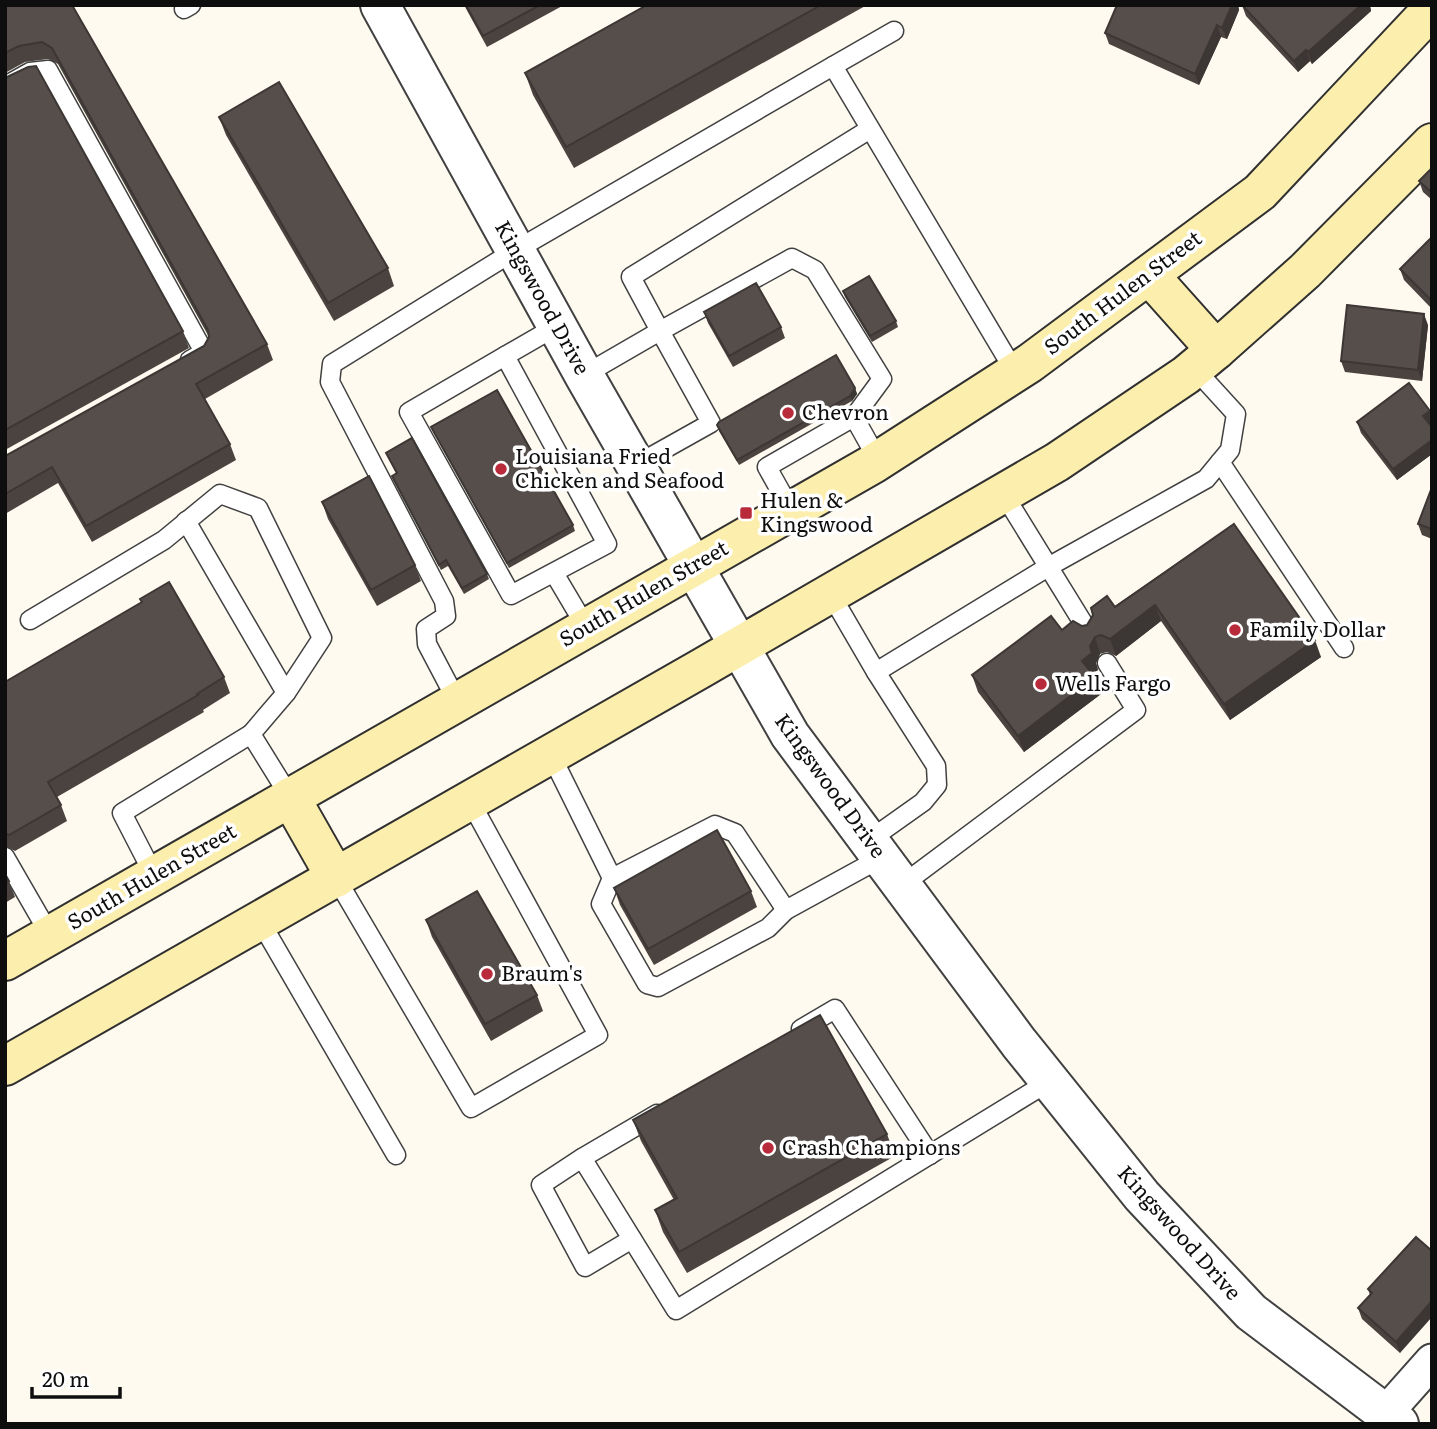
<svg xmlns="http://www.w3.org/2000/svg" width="1437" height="1429" font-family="Literata,serif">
<rect width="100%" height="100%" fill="#fefaef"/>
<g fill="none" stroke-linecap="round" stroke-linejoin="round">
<g stroke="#414141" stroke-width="21">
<g id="service">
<polyline points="184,9 191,5"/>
<polyline points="833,66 894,31"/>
<polyline points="5,86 30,72 48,70 204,352 190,360"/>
<polygon points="505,356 607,544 511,595 409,412"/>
<polyline points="505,356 557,326"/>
<polyline points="584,375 660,331 711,423 636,465"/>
<polyline points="854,417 882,379 815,270 792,258 660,331 631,277 870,129"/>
<polyline points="1220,462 1344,648"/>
<polyline points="1003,493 1088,631"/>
<polyline points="791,510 767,467 854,417 878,460"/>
<polyline points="186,521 286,693"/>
<polyline points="554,573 586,627"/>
<polyline points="830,593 876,672 1048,567 1206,479 1230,450 1236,414 1194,368"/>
<polyline points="30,620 164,540 220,494 258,508 322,638 286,693 251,734 290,797"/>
<polyline points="457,701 427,644 426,629 446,616 444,601 330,382 332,364 516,250 833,66 1015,372"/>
<polyline points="551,755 612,878 601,904 647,984 658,987 768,928 786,910 881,858"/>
<polyline points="868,841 923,802 937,785 936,766 876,672"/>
<polyline points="5,857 50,935"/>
<polyline points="154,875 122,813 251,734"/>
<polyline points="336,878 471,1108 598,1035 470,801"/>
<polyline points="612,878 715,825 735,833 786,910"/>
<polyline points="902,885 1136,710 1107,663"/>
<polyline points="260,921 396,1155"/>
<polyline points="801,1029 835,1009 930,1155"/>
<polyline points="657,1114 582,1158 676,1310 1050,1081"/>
<polyline points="582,1158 541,1185 585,1267 632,1239"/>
</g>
</g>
<g stroke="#414141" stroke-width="37">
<polyline id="minor" points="1384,1415 1432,1361"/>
</g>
<g stroke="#414141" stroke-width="42">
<polyline id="tertiary" points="380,5 584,375 790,735 1019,1043 1142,1196 1251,1312 1399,1424"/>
</g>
<g stroke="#303030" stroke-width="42">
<g id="secondary">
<polyline points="1149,275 1216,350"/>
<polyline points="290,797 336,878"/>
<polyline points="5,961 873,464 1030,363 1260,192 1432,9"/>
<polyline points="5,1066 700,669 1057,462 1186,375 1216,350 1305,271 1432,143"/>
</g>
</g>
<use href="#service" stroke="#fff" stroke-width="18"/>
<use href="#minor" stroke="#fff" stroke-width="33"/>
<use href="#tertiary" stroke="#fff" stroke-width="38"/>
<use href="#secondary" stroke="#fceead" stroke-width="38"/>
</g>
<g fill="#4a4340">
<polygon points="5,5 72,5 267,344 273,360 205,399 230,444 236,460 92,542 58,483 5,514 5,456 204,346 209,337 58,64 48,59 25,62 5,73"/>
<polygon points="464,5 564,5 487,47"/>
<polygon points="647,5 867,5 574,168 533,95 525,73"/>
<polygon points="1117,5 1238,5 1239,10 1227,39 1221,37 1199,85 1109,44 1105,33"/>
<polygon points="1242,5 1371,5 1370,6 1371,11 1312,64 1310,61 1298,72 1246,16"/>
<polygon points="5,78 183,331 189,348 5,450"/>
<polygon points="219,117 388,268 394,286 334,321 226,135"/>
<polygon points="1432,168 1432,200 1423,192 1419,181"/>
<polygon points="1432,237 1432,309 1404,280 1400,269"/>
<polygon points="843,291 896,321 898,327 872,342 845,297"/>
<polygon points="704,312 781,327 785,338 733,367 708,323"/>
<polygon points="1428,325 1422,381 1345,372 1341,361"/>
<polygon points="855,388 857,394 852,401 739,465 719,431 717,425"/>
<polygon points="1432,416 1432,423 1430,425 1432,427 1432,454 1397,480 1361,433 1357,422"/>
<polygon points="431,427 573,525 575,531 509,568 434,433"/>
<polygon points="386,453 487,574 489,579 464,594 448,566 441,570 394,481 392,476 396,473"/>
<polygon points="1432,487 1432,539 1422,535 1418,524"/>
<polygon points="322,502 415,565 421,581 377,606 328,519"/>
<polygon points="1234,524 1321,657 1230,720 1161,621 1116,656 1107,652 1100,654 1096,663 1098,670 1092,674 1101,694 1024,752 978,692 972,675 1062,630 1087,625"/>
<polygon points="140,599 224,677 230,693 203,710 204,712 57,797 61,805 67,821 15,851 5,846 5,682 142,603"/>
<polygon points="5,874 9,881 15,897 5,903"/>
<polygon points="614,888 751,891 757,907 654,965 620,905"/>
<polygon points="426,920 537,995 543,1011 491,1041 432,937"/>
<polygon points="633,1120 887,1134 895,1156 687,1273 663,1232 655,1210 674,1200 641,1141"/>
<polygon points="1432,1251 1400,1353 1362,1319 1358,1308 1370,1295 1368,1289"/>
</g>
<g fill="#3c3734">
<polygon points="1232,5 1238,5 1239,10 1227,39 1222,28"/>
<polygon points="1361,5 1371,5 1370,6 1371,11 1312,64 1308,52"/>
<polygon points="1217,25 1221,37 1199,85 1195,74"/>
<polygon points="1306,50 1310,61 1298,72 1294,61"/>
<polygon points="1424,314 1428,325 1422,381 1418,370"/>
<polygon points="855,388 857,394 852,401 850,396"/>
<polygon points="1430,411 1432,416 1432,423 1427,427 1423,416"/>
<polygon points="1432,440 1432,454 1397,480 1393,469"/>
<polygon points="1155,605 1161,621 1116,656 1110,639"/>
<polygon points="1095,637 1100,654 1096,663 1098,670 1088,677 1082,661"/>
<polygon points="1315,640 1321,657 1230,720 1224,704"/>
<polygon points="1095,677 1101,694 1024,752 1018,736"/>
<polygon points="1432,1301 1432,1317 1400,1353 1396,1342"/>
</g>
<g fill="#564e4b" stroke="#3c3734" stroke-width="2">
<polygon points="5,5 72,5 267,344 196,384 230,444 86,526 52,467 5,494 5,456 204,346 209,337 208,330 52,48 42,42 19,46 5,53"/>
<polygon points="466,5 540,5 483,36"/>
<polygon points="647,5 821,5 566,147 525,73"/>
<polygon points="1117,5 1232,5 1222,28 1217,25 1195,74 1105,33"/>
<polygon points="1242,5 1361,5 1308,52 1306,50 1294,61"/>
<polygon points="36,66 183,331 5,430 5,78 28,67"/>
<polygon points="279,82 388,268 328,303 219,117"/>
<polygon points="1432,168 1432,193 1419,181"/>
<polygon points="1432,237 1432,301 1400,269"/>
<polygon points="869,276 896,321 870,336 843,291"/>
<polygon points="756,283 781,327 729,356 704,312"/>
<polygon points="1347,305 1424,314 1418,370 1341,361"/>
<polygon points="836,355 855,388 850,396 737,460 717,425 719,422"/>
<polygon points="1409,383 1430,411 1423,416 1432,427 1432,440 1393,469 1357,422"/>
<polygon points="497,390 573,525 507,563 431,427"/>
<polygon points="412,438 487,574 462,588 446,560 439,565 392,476 397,473 386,453"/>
<polygon points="369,476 415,565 371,590 322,502"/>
<polygon points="1432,487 1432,529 1418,524"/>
<polygon points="1234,524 1315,640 1224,704 1155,605 1110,639 1101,635 1095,637 1090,646 1092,653 1082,661 1095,677 1018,736 972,675 1051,616 1062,630 1073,621 1082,626 1087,625 1093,615 1091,608 1107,596 1115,607"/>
<polygon points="169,582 224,677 197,694 198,695 48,782 61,805 9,835 5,833 5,682 142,602 140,599"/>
<polygon points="717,830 751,891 648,949 614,888"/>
<polygon points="5,874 9,881 5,883"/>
<polygon points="477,891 537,995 485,1024 426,920"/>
<polygon points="820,1015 887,1134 679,1252 655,1210 677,1198 633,1120"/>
<polygon points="1416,1237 1432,1251 1432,1301 1396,1342 1358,1308 1372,1293 1368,1289"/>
</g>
<g fill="#b92b3b" stroke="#fff" stroke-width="2.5">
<circle cx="788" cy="413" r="7"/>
<circle cx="501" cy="469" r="7"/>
<rect x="739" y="506" width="14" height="14" rx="3.5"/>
<circle cx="1235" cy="630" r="7"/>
<circle cx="1041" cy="684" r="7"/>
<circle cx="487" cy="974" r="7"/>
<circle cx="768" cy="1148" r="7"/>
</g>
<g text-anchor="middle" stroke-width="7" stroke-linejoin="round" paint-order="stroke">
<g font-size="21" fill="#0e0e0e" stroke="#fff">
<text transform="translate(1123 293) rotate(-37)" y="7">South Hulen Street</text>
<text transform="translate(542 298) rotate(61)" y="7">Kingswood Drive</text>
<text transform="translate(644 594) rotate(-30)" y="7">South Hulen Street</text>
<text transform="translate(830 786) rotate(54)" y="7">Kingswood Drive</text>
<text transform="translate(152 877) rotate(-30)" y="7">South Hulen Street</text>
<text transform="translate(1179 1233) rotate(48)" y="7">Kingswood Drive</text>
</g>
<g font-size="21" fill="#0e0e0e" stroke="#fff" text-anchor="start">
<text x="802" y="420">Chevron</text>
<text x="515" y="464">Louisiana Fried<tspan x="515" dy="24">Chicken and Seafood</tspan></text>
<text x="760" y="508">Hulen &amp;<tspan x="760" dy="24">Kingswood</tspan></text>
<text x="1249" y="637">Family Dollar</text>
<text x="1055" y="691">Wells Fargo</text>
<text x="501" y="981">Braum's</text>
<text x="782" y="1155">Crash Champions</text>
</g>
</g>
<rect width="1437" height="1429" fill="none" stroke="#0e0e0e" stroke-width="14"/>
<path d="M32 1387v10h88v-10" fill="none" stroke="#0e0e0e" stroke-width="3.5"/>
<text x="42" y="1387" font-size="21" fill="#0e0e0e" stroke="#ffffff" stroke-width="5" paint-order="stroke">20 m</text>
</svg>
